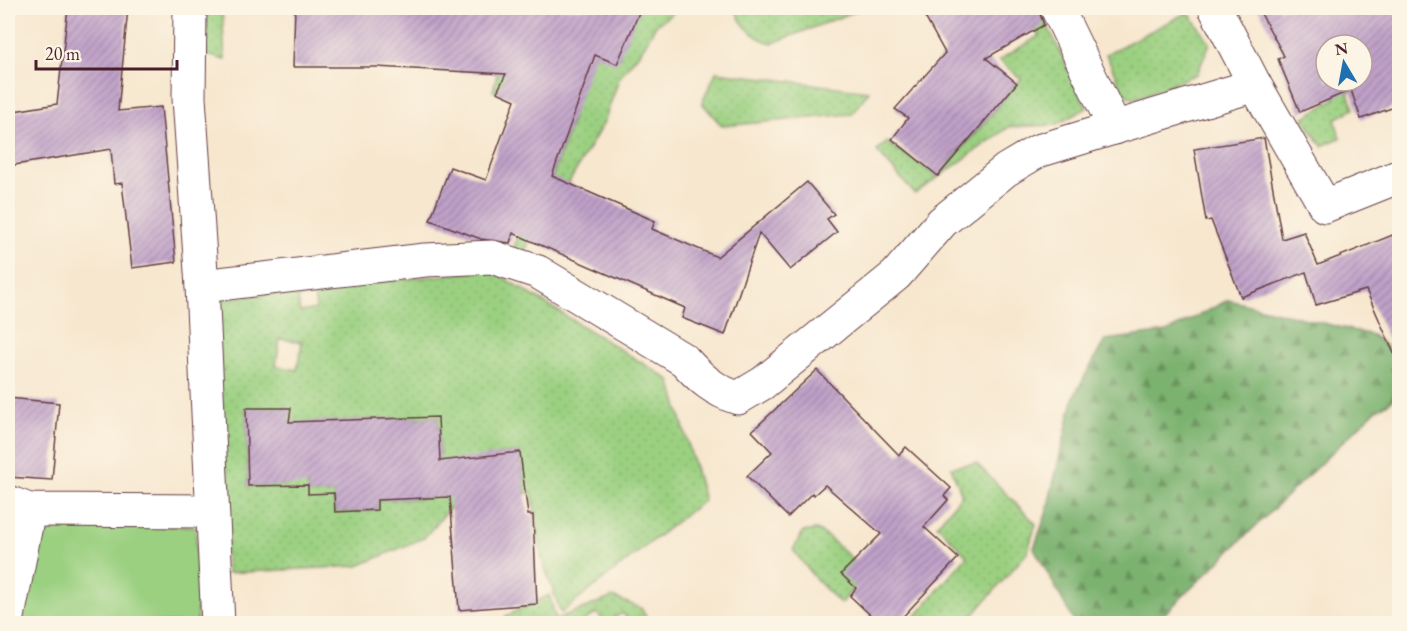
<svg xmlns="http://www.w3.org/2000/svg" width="1407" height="631" font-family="'EB Garamond',serif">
<defs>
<pattern id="forest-firs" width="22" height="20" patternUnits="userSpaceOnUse" patternTransform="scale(1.5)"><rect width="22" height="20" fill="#7cb26f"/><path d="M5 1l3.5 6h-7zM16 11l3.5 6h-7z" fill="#68905b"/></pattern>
<pattern id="garden-dots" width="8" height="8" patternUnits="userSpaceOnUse" patternTransform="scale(1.5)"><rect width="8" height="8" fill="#9bd081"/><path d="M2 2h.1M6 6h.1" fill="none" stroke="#87b270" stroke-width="1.8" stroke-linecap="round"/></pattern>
<pattern id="building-hatch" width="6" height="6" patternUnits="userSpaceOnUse" patternTransform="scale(1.5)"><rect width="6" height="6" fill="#c0a1c9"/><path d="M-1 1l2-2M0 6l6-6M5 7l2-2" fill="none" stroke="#9e83a3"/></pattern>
</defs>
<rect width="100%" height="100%" fill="#fcf5e5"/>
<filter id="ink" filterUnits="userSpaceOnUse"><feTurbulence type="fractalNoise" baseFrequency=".0167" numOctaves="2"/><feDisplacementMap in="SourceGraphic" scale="12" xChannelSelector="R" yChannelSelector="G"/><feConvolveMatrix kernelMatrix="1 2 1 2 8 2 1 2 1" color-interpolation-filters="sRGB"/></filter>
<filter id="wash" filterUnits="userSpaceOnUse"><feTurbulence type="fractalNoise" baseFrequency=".008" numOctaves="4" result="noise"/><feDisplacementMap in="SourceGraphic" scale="24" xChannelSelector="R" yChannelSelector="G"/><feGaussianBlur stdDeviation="1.35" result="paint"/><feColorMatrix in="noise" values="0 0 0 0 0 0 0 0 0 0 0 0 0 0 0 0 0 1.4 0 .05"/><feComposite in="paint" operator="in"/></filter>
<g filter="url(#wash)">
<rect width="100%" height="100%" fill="#f7e7cf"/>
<polygon fill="#9bd081" stroke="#727856" stroke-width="1.5" points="196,526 197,623 20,624 37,540 56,527"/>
<polygon fill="url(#forest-firs)" stroke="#63684d" stroke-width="1.5" points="1228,300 1372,335 1399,356 1399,396 1375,411 1155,623 1075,623 1034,548 1046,514 1074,396 1105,340 1167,332"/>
<g fill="url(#garden-dots)" stroke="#727856" stroke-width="1.5" fill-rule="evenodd">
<polygon points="207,8 222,8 225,60 204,54"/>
<polygon points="513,8 533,8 529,17 614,51 632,8 680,8 656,25 641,51 620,76 604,122 560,198 548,195 525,252 513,251 526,208 552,178 573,118 493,91"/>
<path d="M736,8H864L773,43C757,41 738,24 736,8Z"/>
<polygon points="1024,8 1039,8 1087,108 1056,125 1009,127 915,194 877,151 887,142 938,177 1021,79 999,60 1039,36"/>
<polygon points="1188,12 1210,43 1197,74 1134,99 1124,94 1106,54"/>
<polygon points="716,72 869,91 852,114 722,126 702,103"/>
<polygon points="1357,89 1348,93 1354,109 1335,119 1340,138 1322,146 1303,118 1335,99 1332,90"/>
<path d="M491,270L670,380L704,500L561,613L542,559L532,492L480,502L463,493L424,538L358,566L227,573L215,300ZM314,295L316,309L300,312L298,298ZM280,339L302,342L297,370L276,366ZM286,408L287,485L248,486L246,409ZM438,417L441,490H433V498L377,500V510L335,512L334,493L308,494L306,422ZM520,452L525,491L488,496L497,455Z"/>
<polygon points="976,463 1036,524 1027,553 966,623 919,623 914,618 967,556 937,525 962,495 951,467"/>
<polygon points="816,530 827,536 866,571 841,604 814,577 793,550 803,532"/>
<polygon points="549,595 556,619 613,597 641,608 650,623 629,623 623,613 605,623 597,613 580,623 502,624 506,616"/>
</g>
<g id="blocks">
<g fill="url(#building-hatch)" fill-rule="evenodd">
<polygon points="68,8 128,8 118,111 161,107 176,262 132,268 122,183 114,184 111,149 8,166 8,112 57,104"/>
<polygon points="295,8 641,8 617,64 595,55 552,176 655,221 652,229 717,257 807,182 834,214 827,219 837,232 790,270 759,233 725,335 682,318 685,308 513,233 510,243 481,239 430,220 450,167 486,180 515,100 497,92 506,74 376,67 293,67"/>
<polygon points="920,8 1038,8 1044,25 986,58 1017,83 938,176 892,139 908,118 895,109 945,53"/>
<path d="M1258,8H1400V105L1361,119L1351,90L1300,112L1278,59L1284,56ZM1326,45H1362V81H1326Z"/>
<polygon points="1264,138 1282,239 1304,232 1318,265 1400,232 1400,367 1366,290 1316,305 1306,272 1241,297 1211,220 1206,221 1194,149"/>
<polygon points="817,370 899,455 906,447 951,488 944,496 948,500 924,527 958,558 896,624 880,624 850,596 856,588 841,574 881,534 825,485 814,495 812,493 788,517 747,476 772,452 752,431"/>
<polygon points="8,398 59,403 52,480 8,477"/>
<polygon points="246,408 291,408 289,422 438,417 440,461 520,452 528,515 533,515 537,604 459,610 450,497 377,500 377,510 335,512 334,493 308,494 308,485 248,486"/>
</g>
</g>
</g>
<g filter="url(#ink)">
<use href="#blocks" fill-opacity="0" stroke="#643d44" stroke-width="1.5"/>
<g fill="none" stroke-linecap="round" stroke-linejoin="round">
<g stroke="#643d44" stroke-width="35">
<g id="minor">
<polyline points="190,8 189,98 202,286 218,624"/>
<polyline points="1057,8 1115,128"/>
<polyline points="1215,8 1255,85 1325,206 1400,176"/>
<path d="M202,286L425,260L492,257L538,272L684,360C701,379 715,391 738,398L763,383L896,275L942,222L1006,170L1038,151L1255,85"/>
<polyline points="8,502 29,510 212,511"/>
<polyline points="8,617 29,510"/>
</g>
</g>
<use href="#minor" stroke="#fff" stroke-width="33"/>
</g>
</g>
<rect width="1407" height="631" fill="none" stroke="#fcf5e5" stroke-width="30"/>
<g transform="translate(1344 63) rotate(350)"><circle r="28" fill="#fcf5e5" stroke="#b59f9b" stroke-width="1.5"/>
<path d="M0-4.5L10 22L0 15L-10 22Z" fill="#1f6fb2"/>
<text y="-9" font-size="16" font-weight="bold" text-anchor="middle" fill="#4a1f2b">N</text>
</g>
<path d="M36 60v9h141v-9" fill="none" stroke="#4a1f2b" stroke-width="3"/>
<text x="45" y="60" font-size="18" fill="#4a1f2b" stroke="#fcf5e5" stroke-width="4.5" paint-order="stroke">20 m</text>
</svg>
